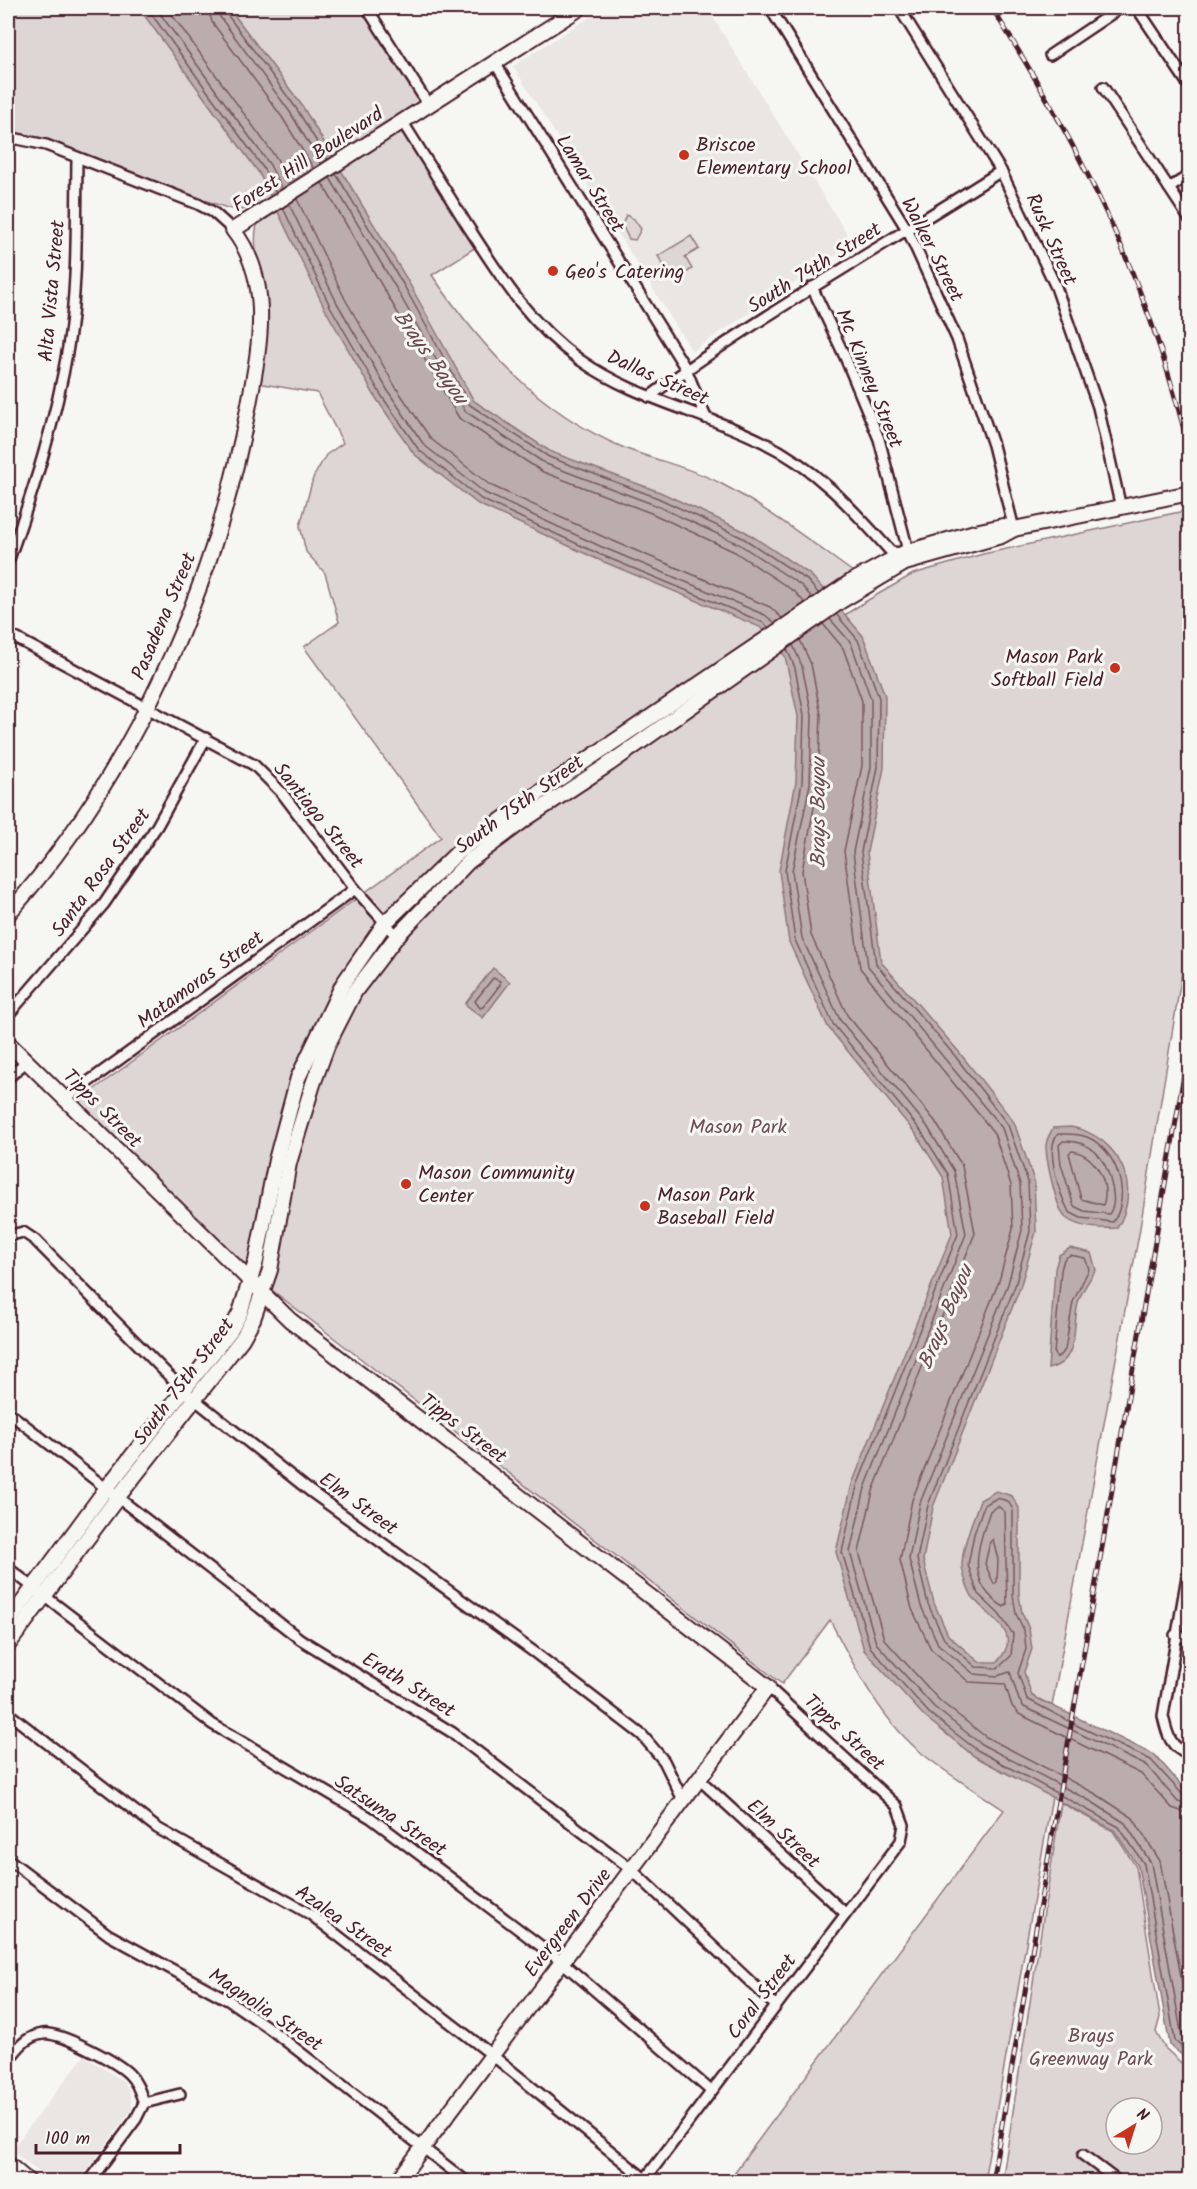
<svg xmlns="http://www.w3.org/2000/svg" width="1197" height="2189" font-family="Kalam,sans-serif">
<rect width="100%" height="100%" fill="#f6f6f2"/>
<filter id="ink" filterUnits="userSpaceOnUse"><feTurbulence type="fractalNoise" baseFrequency=".0167" numOctaves="2"/><feDisplacementMap in="SourceGraphic" scale="12" xChannelSelector="R" yChannelSelector="G"/><feConvolveMatrix kernelMatrix="1 2 1 2 8 2 1 2 1" color-interpolation-filters="sRGB"/></filter>
<g filter="url(#ink)">
<g fill="#e9e6e3">
<polygon points="604,8 707,8 853,244 692,351 513,66"/>
<polygon points="84,2056 123,2081 129,2090 132,2109 79,2181 50,2181 11,2150"/>
</g>
<g fill="#ddd6d5" stroke="#947a80" stroke-width="1.5" fill-rule="evenodd">
<polygon points="8,8 362,8 416,91 418,102 259,204 242,210 227,208 60,148 8,135"/>
<path d="M397,131L404,133L413,146L476,247L432,275C483,349 538,411 622,447C653,460 690,467 720,483C767,508 810,541 853,572L824,590L784,655L863,603L913,574L983,554L1189,510V930L1139,1234L1052,1706L998,1678L974,1756L1052,1797L984,2181H728L1004,1810C978,1792 949,1775 924,1755C881,1721 855,1668 830,1620L782,1684L255,1277L78,1101L441,837L304,647L339,622L325,573L306,552L300,526L313,478L326,455L343,443L317,393L257,383C260,359 265,333 266,309C267,281 250,252 257,225Z"/>
<polygon points="626,215 634,219 641,229 635,240 629,239 622,225"/>
<polygon points="691,236 699,249 685,257 692,269 673,281 658,256"/>
<path d="M1061,1803L1113,1831L1136,1867L1160,2017L1156,2032L1165,2048L1189,2070V2181L1002,2182ZM1116,2108H1152V2144H1116Z"/>
</g>
<g fill="#bbadae" stroke="#8e747a" stroke-width="1.5">
<path d="M139,8H229L301,104L408,281L474,401L551,452L660,492L746,532L811,575L863,636L885,696L884,768L867,852L881,962L959,1052L1014,1122L1034,1181L1036,1232L1020,1288L933,1507L923,1560L934,1603L948,1635L979,1662H997C1024,1634 993,1621 974,1599C969,1593 962,1573 962,1564C963,1543 973,1520 980,1500L996,1491L1012,1496L1019,1508V1595L1022,1613L1029,1629L1032,1649L1024,1672L1032,1696L1155,1755L1189,1794V2061L1170,2045L1138,1866L1114,1830L974,1756L925,1717L864,1650L836,1552L852,1484L952,1234L943,1177L916,1134L828,1027L789,942L779,871L796,782L798,716L785,656L760,627L597,559L478,504L414,454L376,398L325,309L259,173Z"/>
<polygon points="493,968 510,982 483,1018 465,1004"/>
<path d="M1071,1127C1119,1136 1143,1187 1117,1228C1101,1229 1079,1228 1066,1218C1056,1209 1046,1159 1046,1146C1046,1139 1050,1134 1053,1128Z"/>
<path d="M1070,1248L1091,1253L1096,1270C1089,1280 1081,1291 1078,1303C1072,1328 1080,1362 1048,1369L1055,1269L1059,1255Z"/>
</g>
<g fill="none" stroke-linecap="round" stroke-linejoin="round">
<g stroke="#77585f" stroke-width="1.5">
<polyline points="147,8 264,169 276,193"/>
<polyline points="156,8 270,165 282,189"/>
<polyline points="167,8 277,159 290,184"/>
<polyline points="208,8 212,22 282,117 314,169"/>
<polyline points="217,8 220,17 290,112 321,164"/>
<polyline points="225,8 226,13 296,108 328,160"/>
<polyline points="336,174 403,284 470,405 549,457 658,498 743,538 807,580 819,594"/>
<polyline points="330,178 396,288 465,411 546,464 655,505 739,544 802,586 812,598"/>
<polyline points="322,183 459,418 543,472 651,513 735,552 795,592 805,603"/>
<polyline points="297,199 345,299 395,386 431,439 490,485 606,538 770,607 782,618"/>
<polyline points="289,204 337,303 388,391 424,445 485,493 602,547 765,615 775,623"/>
<polyline points="283,208 330,306 381,395 419,450 481,499 599,554 762,622 768,627"/>
<polyline points="836,614 858,640 879,698 878,767 861,852 876,964 955,1056 1008,1125 1028,1182 1030,1231 1015,1286 928,1505 917,1559 928,1604 944,1639 976,1667 998,1668 1011,1656 1013,1634 999,1614 978,1594 968,1565 974,1534 984,1505 997,1498 1008,1501 1013,1510 1013,1595 1016,1614 1024,1630 1026,1649 1018,1673 1027,1699 1080,1727 1151,1760 1183,1795 1190,1798"/>
<polyline points="830,619 851,643 871,699 871,767 853,852 868,966 1002,1128 1020,1184 1022,1230 1008,1284 920,1503 909,1559 921,1606 938,1644 974,1674 997,1676 1010,1672 1019,1700 1024,1707 1147,1766 1178,1802 1190,1805"/>
<polyline points="823,624 843,648 862,701 862,766 844,851 860,968 994,1133 1011,1185 1013,1229 999,1281 912,1500 900,1560 912,1609 931,1649 969,1682 1005,1684 1012,1706 1019,1714 1141,1774 1172,1808 1190,1814"/>
<polyline points="800,640 811,664 821,715 818,786 802,871 811,935 847,1015 935,1121 962,1166 975,1233 873,1491 859,1552 884,1639 940,1701 986,1737 1096,1794 1133,1818 1160,1861 1190,2026"/>
<polyline points="793,645 802,666 812,715 810,784 792,871 802,938 840,1020 927,1126 954,1171 966,1234 865,1488 850,1552 876,1643 934,1707 981,1744 1092,1802 1125,1823 1151,1863 1182,2037 1190,2044"/>
<polyline points="787,649 795,668 804,715 802,783 785,871 795,940 833,1024 921,1131 948,1174 958,1234 857,1486 842,1552 870,1647 929,1713 977,1750 1119,1827 1144,1864 1175,2041 1190,2054"/>
<polygon points="493,978 500,981 500,985 483,1007 480,1008 475,1001"/>
<path d="M1058,1134C1067,1134 1078,1133 1087,1137C1117,1149 1132,1196 1113,1222L1081,1218L1069,1212C1060,1195 1044,1149 1058,1134Z"/>
<path d="M1063,1141C1093,1140 1107,1160 1112,1187C1114,1197 1115,1206 1109,1214L1084,1211L1074,1206L1061,1164L1059,1145Z"/>
<path d="M1072,1151C1095,1154 1111,1184 1103,1205L1081,1199L1069,1153Z"/>
<polygon points="1070,1255 1085,1258 1089,1269 1073,1302 1065,1350 1057,1358 1054,1354 1061,1270 1064,1259"/>
<path d="M998,1506L1005,1512L1007,1604L1004,1607C964,1583 978,1546 990,1511Z"/>
<polygon points="993,1539 998,1560 997,1582 994,1584 985,1564 990,1542"/>
</g>
<g stroke="#4a1f2b" stroke-width="14">
<g id="street">
<polyline points="367,8 428,104"/>
<polyline points="770,8 908,231 957,339 993,445 1014,529"/>
<polyline points="899,8 1001,171 1056,287 1098,407 1121,508"/>
<polyline points="1137,8 1190,87"/>
<polyline points="1050,55 1120,8"/>
<polyline points="495,63 686,369 706,418"/>
<polyline points="1103,87 1190,220"/>
<path d="M402,121C424,156 445,190 467,225C500,276 529,324 580,360C635,399 701,411 761,441C815,467 852,508 891,552L904,553L907,547L879,439L845,357L812,287"/>
<polyline points="8,137 46,145 198,204 213,212 233,230"/>
<polyline points="1169,188 1190,175"/>
<path d="M649,397C761,314 884,246 1001,171"/>
<path d="M8,562C33,492 56,421 68,347C78,285 76,221 77,159"/>
<polyline points="8,634 254,765 282,793 355,889 397,936"/>
<polyline points="8,1015 104,904 157,826 206,738"/>
<polyline points="8,1078 27,1061"/>
<polyline points="66,1098 355,889"/>
<polyline points="8,1236 23,1232 35,1240 184,1391 310,1491 534,1652 642,1735 664,1761 683,1800"/>
<polyline points="8,1412 300,1639 453,1733 631,1869 776,2006"/>
<path d="M1190,1559L1163,1716C1167,1734 1170,1748 1190,1755"/>
<polyline points="8,1568 212,1724 371,1818 562,1962 711,2091"/>
<polyline points="1175,1635 1190,1639"/>
<polyline points="8,1713 157,1828 310,1914 492,2055 645,2179"/>
<polyline points="699,1779 845,1913"/>
<polyline points="8,1859 109,1935 228,2000 269,2028 467,2182"/>
<path d="M8,2061C17,2049 26,2036 43,2034C59,2031 117,2062 129,2074C137,2082 140,2092 144,2103"/>
<polyline points="144,2103 180,2094"/>
<polyline points="1083,2155 1119,2182"/>
<polyline points="89,2182 136,2119 144,2103"/>
<polyline points="643,2182 901,1841 904,1825 897,1806 768,1687"/>
</g>
</g>
<g stroke="#4a1f2b" stroke-width="18">
<g id="secondary">
<path d="M8,914C133,773 215,589 249,404C260,345 273,281 233,230L580,8"/>
<polyline points="8,1043 290,1320 768,1687 397,2182"/>
<polyline points="8,1622 106,1489 230,1331 240,1313 256,1261 276,1160 298,1078 343,984 385,923 459,851 547,787 849,583 904,553 975,532 1003,526 1014,529"/>
<polyline points="8,1645 118,1497 242,1339 253,1319 270,1270 289,1163 313,1084 327,1046 355,991 397,936 468,862 527,818 609,764 841,601 905,563 1001,536 1014,529 1190,493"/>
<polyline points="8,2164 29,2182"/>
</g>
</g>
<use href="#street" stroke="#f6f6f2" stroke-width="9"/>
<use href="#secondary" stroke="#f6f6f2" stroke-width="14"/>
<g stroke="#4a1f2b" stroke-width="5">
<g id="rail">
<path d="M992,8C1084,153 1150,285 1190,454"/>
<polyline points="992,2182 1190,1040"/>
</g>
</g>
<use href="#rail" stroke="#f6f6f2" stroke-width="3" stroke-dasharray="9" stroke-linecap="butt"/>
</g>
</g>
<g fill="#c8321e" stroke="#f6f6f2" stroke-width="2">
<circle cx="684" cy="155" r="6"/>
<circle cx="553" cy="271" r="6"/>
<circle cx="1115" cy="668" r="6"/>
<circle cx="406" cy="1184" r="6"/>
<circle cx="645" cy="1206" r="6"/>
</g>
<g text-anchor="middle" stroke-width="6" stroke-linejoin="round" paint-order="stroke">
<g font-size="20" fill="#4a1f2b" stroke="#f6f6f2" text-anchor="start">
<text x="696" y="151">Briscoe<tspan x="696" dy="23">Elementary School</tspan></text>
<text x="565" y="278">Geo's Catering</text>
<text x="1103" y="663" text-anchor="end">Mason Park<tspan x="1103" dy="23">Softball Field</tspan></text>
<text x="418" y="1179">Mason Community<tspan x="418" dy="23">Center</tspan></text>
<text x="657" y="1201">Mason Park<tspan x="657" dy="23">Baseball Field</tspan></text>
</g>
<g font-size="20" fill="#4a1f2b" stroke="#f6f6f2">
<text transform="translate(307 159) rotate(-33)" y="7">Forest Hill Boulevard</text>
<text transform="translate(591 183) rotate(58)" y="7">Lamar Street</text>
<text transform="translate(1052 239) rotate(66)" y="7">Rusk Street</text>
<text transform="translate(933 249) rotate(63)" y="7">Walker Street</text>
<text transform="translate(814 267) rotate(-32)" y="7">South 74th Street</text>
<text transform="translate(51 291) rotate(-85)" y="7">Alta Vista Street</text>
<text transform="translate(658 377) rotate(24)" y="7">Dallas Street</text>
<text transform="translate(870 378) rotate(68)" y="7">Mc Kinney Street</text>
<text transform="translate(163 616) rotate(-67)" y="7">Pasadena Street</text>
<text transform="translate(519 804) rotate(-36)" y="7">South 75th Street</text>
<text transform="translate(319 815) rotate(51)" y="7">Santiago Street</text>
<text transform="translate(100 872) rotate(-54)" y="7">Santa Rosa Street</text>
<text transform="translate(200 979) rotate(-36)" y="7">Matamoras Street</text>
<text transform="translate(103 1108) rotate(45)" y="7">Tipps Street</text>
<text transform="translate(183 1381) rotate(-53)" y="7">South 75th Street</text>
<text transform="translate(464 1428) rotate(37)" y="7">Tipps Street</text>
<text transform="translate(359 1503) rotate(36)" y="7">Elm Street</text>
<text transform="translate(409 1684) rotate(32)" y="7">Erath Street</text>
<text transform="translate(845 1732) rotate(43)" y="7">Tipps Street</text>
<text transform="translate(391 1815) rotate(34)" y="7">Satsuma Street</text>
<text transform="translate(784 1833) rotate(43)" y="7">Elm Street</text>
<text transform="translate(344 1921) rotate(35)" y="7">Azalea Street</text>
<text transform="translate(567 1922) rotate(-53)" y="7">Evergreen Drive</text>
<text transform="translate(761 1996) rotate(-53)" y="7">Coral Street</text>
<text transform="translate(266 2009) rotate(34)" y="7">Magnolia Street</text>
</g>
<g font-size="20" fill="#6f4d56" stroke="#f6f6f2">
<text x="738" y="1133">Mason Park</text>
<text x="1091" y="2042">Brays<tspan x="1091" dy="23">Greenway Park</tspan></text>
</g>
<g font-size="21" font-style="italic" fill="#6c4a52" stroke="#f6f6f2">
<text transform="translate(431 357) rotate(54)" y="7">Brays Bayou</text>
<text transform="translate(818 813) rotate(-90)" y="7">Brays Bayou</text>
<text transform="translate(945 1317) rotate(-67)" y="7">Brays Bayou</text>
</g>
</g>
<rect width="1197" height="2189" fill="none" stroke="#f6f6f2" stroke-width="30"/>
<rect x="15" y="15" width="1167" height="2159" fill="none" stroke="#4a1f2b" stroke-width="2" filter="url(#ink)"/>
<g transform="translate(1134 2126) rotate(38)"><circle r="28" fill="#f6f6f2" stroke="#b1a0a2" stroke-width="1.5"/>
<path d="M0-4.5L10 22L0 15L-10 22Z" fill="#c8321e"/>
<text y="-9" font-size="16" font-weight="bold" text-anchor="middle" fill="#4a1f2b">N</text>
</g>
<path d="M36 2144v9h144v-9" fill="none" stroke="#4a1f2b" stroke-width="3"/>
<text x="45" y="2144" font-size="18" fill="#4a1f2b" stroke="#f6f6f2" stroke-width="4.5" paint-order="stroke">100 m</text>
</svg>
